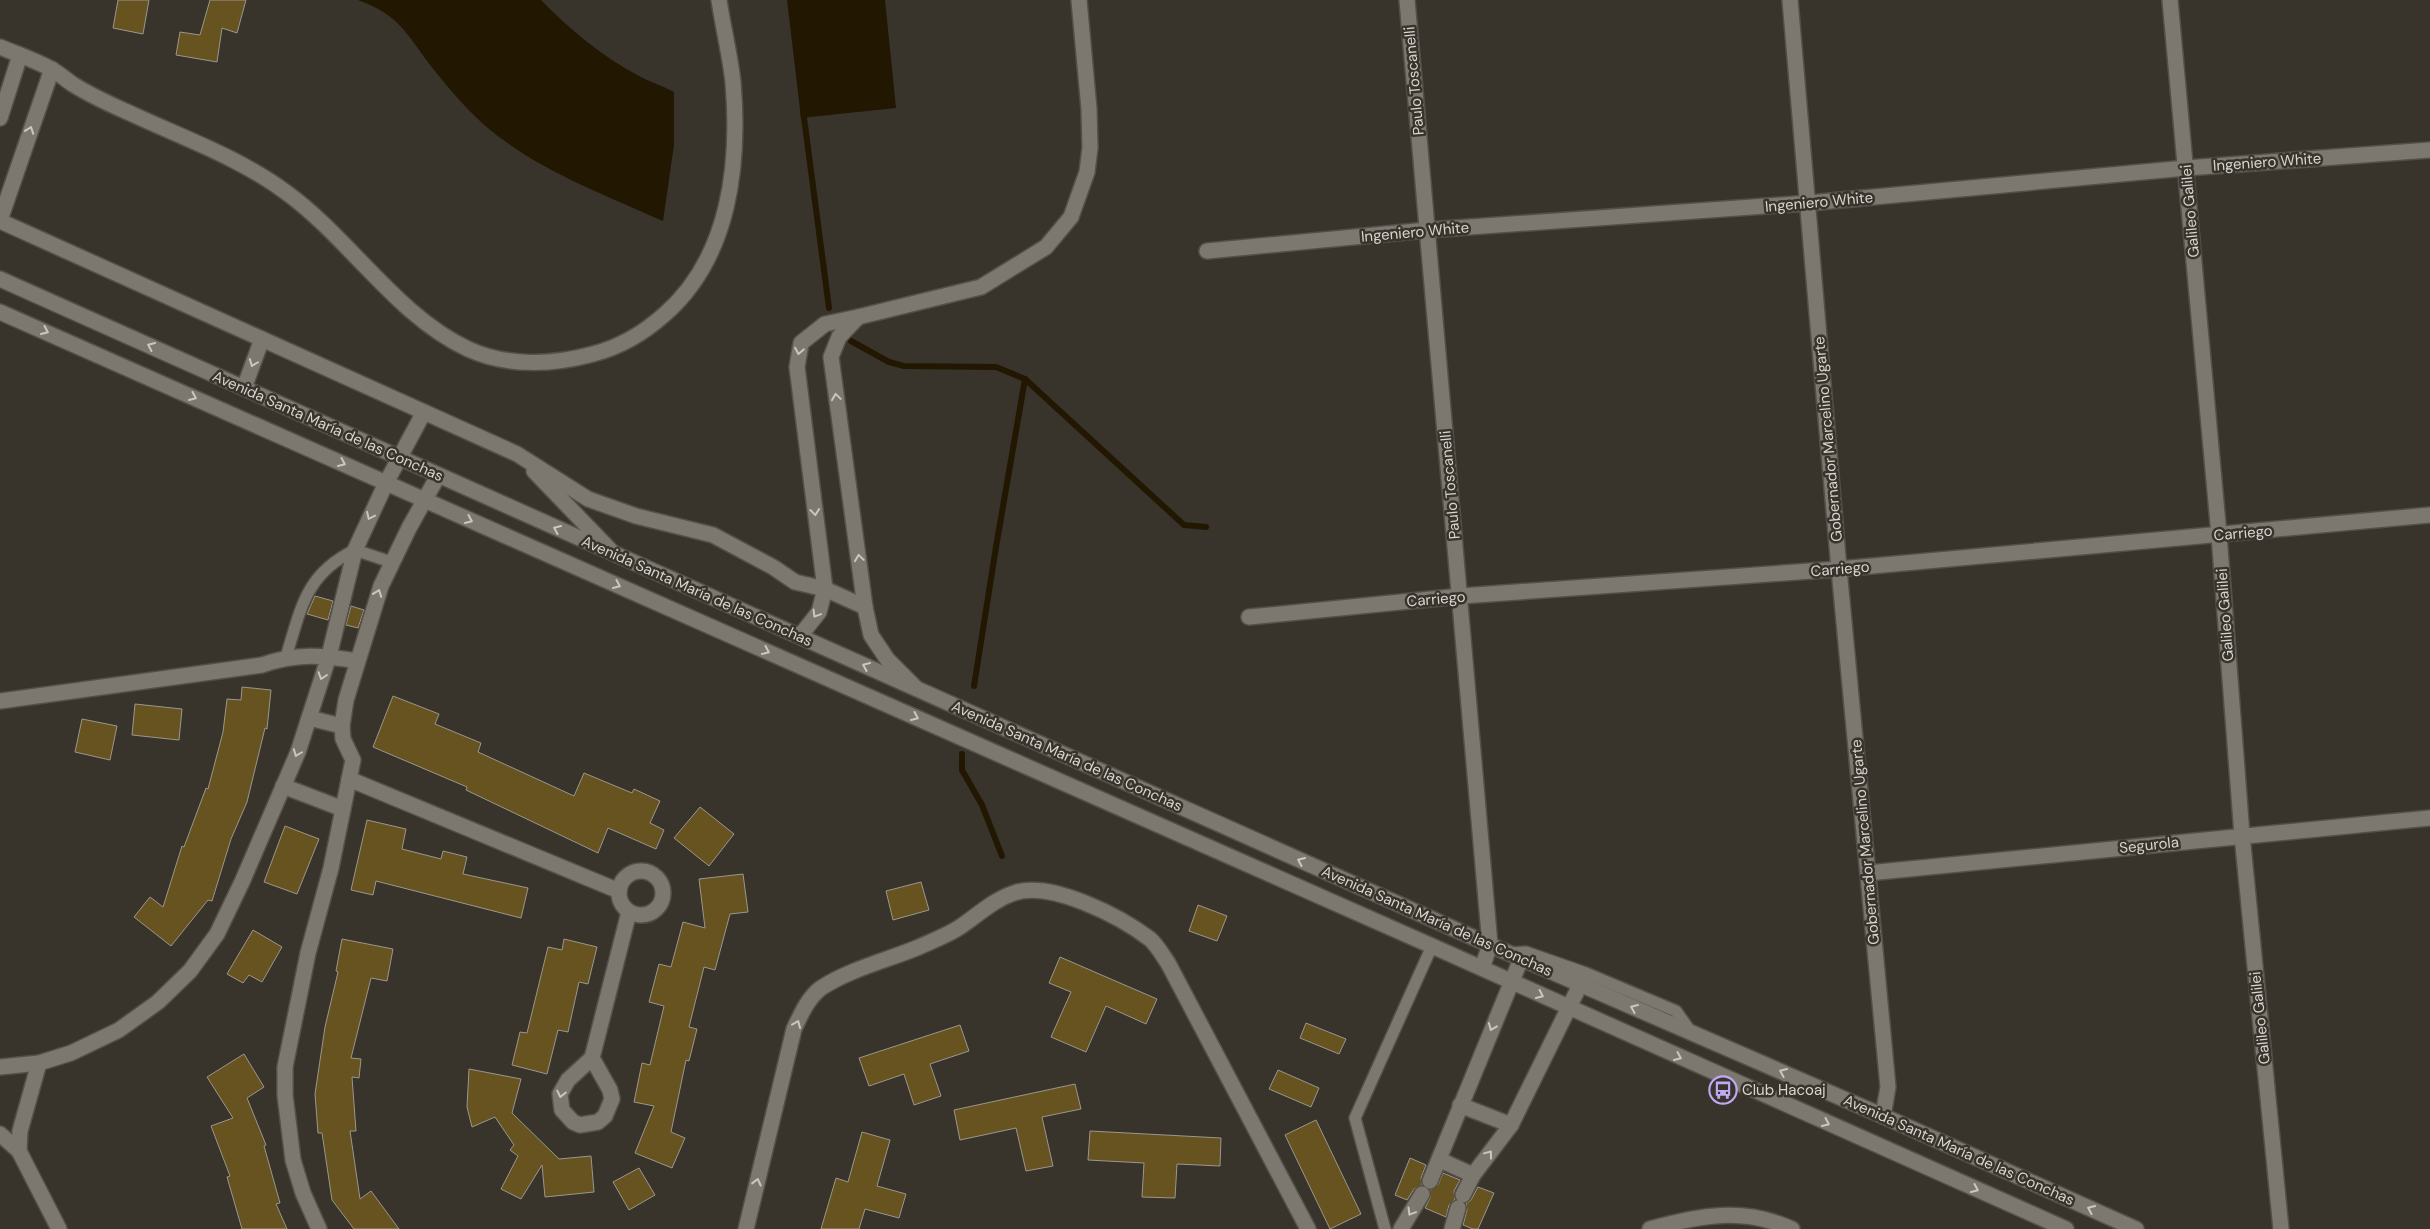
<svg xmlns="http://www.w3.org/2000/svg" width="2430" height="1229" font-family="'DM Sans',sans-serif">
<rect width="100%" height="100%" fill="#38342c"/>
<g fill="#221700">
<path d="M358,0H541C569,29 603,57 639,76C650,82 663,86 674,92V145L663,221C603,194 540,171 489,129C469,112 451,91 434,70C408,37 401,15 358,0Z"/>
<polygon points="787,0 885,0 896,108 801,118"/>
</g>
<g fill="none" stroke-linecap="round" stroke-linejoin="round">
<g stroke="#221700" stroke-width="6">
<polyline points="803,110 829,308"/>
<polyline points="851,341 889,362 904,366 996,367 1025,379"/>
<polyline points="974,686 996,547 1025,379 1184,525 1206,527"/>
<polyline points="962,754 962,770 982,805 1002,856"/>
</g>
</g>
<g fill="#665320" stroke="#9b978e">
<polygon points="118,0 149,0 143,34 113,28"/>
<polygon points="210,0 246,0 237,33 222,28 217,62 176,55 180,32 200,35"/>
<polygon points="315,596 333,601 328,620 307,614"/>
<polygon points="351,606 364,610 358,628 346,625"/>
<polygon points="242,687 271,690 267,729 265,728 247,802 231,839 212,901 208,900 171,946 134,917 150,897 163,907 182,846 184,847 206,788 208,789 223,732 227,699 241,700"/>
<polygon points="393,696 439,714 435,724 481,743 478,752 574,796 584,773 632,793 634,789 660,801 650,823 664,830 656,849 608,828 598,853 466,790 467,787 373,747"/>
<polygon points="135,704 182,709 179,740 132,735"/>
<polygon points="82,719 117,726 110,760 75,752"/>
<polygon points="700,807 734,834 709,866 674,838"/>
<polygon points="367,820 406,829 402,849 441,859 443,851 467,857 463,874 528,888 521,918 376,881 373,895 351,890"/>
<polygon points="285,826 319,839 297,894 264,882"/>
<polygon points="743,874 748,912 730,914 715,970 704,967 689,1027 697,1029 689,1061 686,1060 671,1132 685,1138 672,1168 635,1153 654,1106 634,1102 642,1063 650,1065 664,1006 649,1002 659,964 671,967 683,922 705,928 699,879"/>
<polygon points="921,882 929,910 893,920 886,891"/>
<polygon points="1198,905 1227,916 1217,941 1189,931"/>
<polygon points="253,930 282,947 262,982 249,975 243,983 227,974"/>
<polygon points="342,939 393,949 387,981 371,978 351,1058 361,1059 359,1078 352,1077 356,1131 350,1131 360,1199 371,1191 399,1229 354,1229 332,1200 322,1133 318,1133 315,1094 325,1027 338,972 336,971"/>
<polygon points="564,939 597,947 588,984 579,982 568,1032 558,1030 547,1074 512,1065 520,1032 527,1033 548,947 562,950"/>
<polygon points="1060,957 1157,999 1146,1024 1106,1006 1086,1052 1051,1037 1071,992 1049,983"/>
<polygon points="1306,1023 1346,1039 1339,1054 1300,1038"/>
<polygon points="960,1025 969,1051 930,1064 941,1096 914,1105 904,1074 869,1086 859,1058"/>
<polygon points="244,1054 264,1087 247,1098 266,1145 264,1146 280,1203 276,1204 287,1229 242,1229 227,1177 230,1176 211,1126 233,1118 207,1077"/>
<polygon points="469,1069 521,1079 512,1113 559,1159 591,1156 594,1192 545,1197 542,1165 521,1199 501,1189 518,1156 510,1150 514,1145 495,1117 472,1127 467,1107"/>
<polygon points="1278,1070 1319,1088 1311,1107 1269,1089"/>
<polygon points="1075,1084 1081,1109 1042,1117 1053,1166 1026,1171 1016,1128 960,1140 954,1110"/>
<polygon points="1316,1120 1361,1214 1330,1229 1285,1135"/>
<polygon points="1090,1131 1221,1138 1220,1166 1177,1164 1175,1198 1142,1197 1144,1163 1088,1160"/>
<polygon points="862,1132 890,1140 877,1186 906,1194 899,1218 865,1209 859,1229 821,1229 836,1178 848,1182"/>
<polygon points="1410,1158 1426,1165 1421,1178 1422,1185 1414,1189 1407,1200 1395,1195"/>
<polygon points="639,1168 655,1195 629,1210 613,1182"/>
<polygon points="1443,1173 1460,1180 1454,1191 1455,1199 1449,1205 1446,1217 1425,1208 1430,1198 1430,1190 1438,1185"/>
<polygon points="1478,1187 1494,1193 1478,1229 1473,1229 1463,1225 1467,1210 1466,1204 1471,1200"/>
</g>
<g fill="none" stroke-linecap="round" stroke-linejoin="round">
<g stroke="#535049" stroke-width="14">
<g id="lane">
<path d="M286,657C301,609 305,574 355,550L391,562"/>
<polyline points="1510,953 1526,952 1586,973 1676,1011 1691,1032"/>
<polyline points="1385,1229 1355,1118 1432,946"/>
</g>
</g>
<g stroke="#535049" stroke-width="18">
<g id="street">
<polyline points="1407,0 1490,945 1482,968"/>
<polyline points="1790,0 1839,569 1888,1087 1883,1116"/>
<polyline points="2170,0 2219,535 2242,835 2281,1229"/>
<path d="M0,47C17,54 35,60 51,69C59,73 66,80 74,85C93,97 114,106 134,115C186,139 240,158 287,193C350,239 397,316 468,349C507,367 553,365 593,354C620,347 645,332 665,314C730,257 740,164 733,82C730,55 723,27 719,0"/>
<polyline points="0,118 20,55"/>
<polyline points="0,220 52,69"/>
<polyline points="0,221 517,454 588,499 636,516 713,535 773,567 795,582 825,589 865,607"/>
<polyline points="1207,251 1427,230 1809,203 2186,168 2430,150"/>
<polyline points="858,317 981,287 1046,247 1071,217 1087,172 1090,148 1089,109 1079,0"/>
<polyline points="244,388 262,339"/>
<polyline points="534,471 613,553"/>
<polyline points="1249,617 1461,596 1839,569 2430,515"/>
<polyline points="800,636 819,612 825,589 797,367 801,343 825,324 858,317 839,337 831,357 865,607 871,635 887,659 915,687"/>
<path d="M0,701L262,665C296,653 322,655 357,661"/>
<polyline points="309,718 342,726"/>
<polyline points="349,779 619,891"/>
<polyline points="283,786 343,809"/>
<circle cx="641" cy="893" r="22"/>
<polyline points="1868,873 2430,818"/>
<polyline points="592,1058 610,1090 612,1099 605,1116 598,1122 580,1125 573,1122 562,1110 560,1094 568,1080 592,1058 629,912"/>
<polyline points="0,1067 39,1063 71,1053 119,1030 158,1002 190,971 217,934 242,882 298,752 329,656 355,550 386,483 424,412"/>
<polyline points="1460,1105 1511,1125"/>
<polyline points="0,1134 19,1151 20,1131 39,1063"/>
<polyline points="19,1151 59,1229"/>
<polyline points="1440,1160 1473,1175"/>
<polyline points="1430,1181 1521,959"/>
<polyline points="1463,1195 1473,1175 1511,1125 1580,985"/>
<polyline points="319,1229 303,1193 293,1160 285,1095 285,1067 308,953 331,868 353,760 343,739 342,726 346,700 381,586 409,528 438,476"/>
<path d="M746,1229L794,1029C801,1014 808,998 821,988C850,969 888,960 919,947C932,941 948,935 960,927C978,915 993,900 1014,893C1051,880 1121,917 1150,939C1157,945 1163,956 1168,963L1308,1229"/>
<polyline points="1401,1229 1422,1194"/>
<polyline points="1452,1229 1458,1208"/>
<path d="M1650,1229C1700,1215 1744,1207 1792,1229"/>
</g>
</g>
<g stroke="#535049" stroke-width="18">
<g id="secondary">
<polyline points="0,279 1490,945 1883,1116 2136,1229"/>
<polyline points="0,312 1432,946 2066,1229"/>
</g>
</g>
<use href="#lane" stroke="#7c786f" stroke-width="11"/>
<use href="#street" stroke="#7c786f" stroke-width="15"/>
<use href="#secondary" stroke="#7c786f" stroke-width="15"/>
</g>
<defs><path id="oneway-chevron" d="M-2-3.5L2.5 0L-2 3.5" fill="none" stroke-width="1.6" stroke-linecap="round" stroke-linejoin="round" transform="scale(1.25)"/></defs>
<g stroke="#c9c7c1">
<use href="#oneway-chevron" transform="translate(30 130) rotate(-70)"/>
<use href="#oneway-chevron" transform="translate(45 331) rotate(24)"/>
<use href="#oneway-chevron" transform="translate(151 346) rotate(-156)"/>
<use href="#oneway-chevron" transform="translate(799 351) rotate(101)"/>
<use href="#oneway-chevron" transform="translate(253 363) rotate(111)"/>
<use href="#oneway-chevron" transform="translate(193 397) rotate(24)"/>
<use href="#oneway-chevron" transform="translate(836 397) rotate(-98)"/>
<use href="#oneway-chevron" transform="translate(342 463) rotate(24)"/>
<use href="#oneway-chevron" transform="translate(815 512) rotate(83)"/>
<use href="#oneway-chevron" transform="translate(370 516) rotate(115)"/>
<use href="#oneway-chevron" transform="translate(469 520) rotate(24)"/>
<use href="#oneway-chevron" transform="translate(557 529) rotate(-156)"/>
<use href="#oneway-chevron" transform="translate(859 558) rotate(-98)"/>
<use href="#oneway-chevron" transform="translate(617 585) rotate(24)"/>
<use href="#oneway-chevron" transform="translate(378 593) rotate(-70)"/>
<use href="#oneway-chevron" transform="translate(816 614) rotate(121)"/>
<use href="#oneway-chevron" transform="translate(766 651) rotate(24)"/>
<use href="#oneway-chevron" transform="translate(866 666) rotate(-156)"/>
<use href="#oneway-chevron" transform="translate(322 676) rotate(108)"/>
<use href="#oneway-chevron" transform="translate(915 717) rotate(24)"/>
<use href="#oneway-chevron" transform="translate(297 753) rotate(111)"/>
<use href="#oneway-chevron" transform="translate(1301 861) rotate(-156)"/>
<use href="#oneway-chevron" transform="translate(1540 995) rotate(25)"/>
<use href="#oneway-chevron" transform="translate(1634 1008) rotate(-157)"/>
<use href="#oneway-chevron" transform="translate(797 1024) rotate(-67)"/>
<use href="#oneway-chevron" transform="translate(1492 1027) rotate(112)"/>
<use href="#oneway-chevron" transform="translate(1678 1057) rotate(24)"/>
<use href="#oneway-chevron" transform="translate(1783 1072) rotate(-157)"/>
<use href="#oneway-chevron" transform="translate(561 1094) rotate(102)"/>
<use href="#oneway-chevron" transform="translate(1826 1123) rotate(24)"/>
<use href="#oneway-chevron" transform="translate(1489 1154) rotate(-53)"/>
<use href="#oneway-chevron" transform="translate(757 1182) rotate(-76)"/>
<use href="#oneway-chevron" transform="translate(1975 1189) rotate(24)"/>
<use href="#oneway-chevron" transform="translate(2091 1209) rotate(-156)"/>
<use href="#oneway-chevron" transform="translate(1411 1212) rotate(121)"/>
</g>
<defs>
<g id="bus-ring" transform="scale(1.4375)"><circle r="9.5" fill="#38342c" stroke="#c0a8f4" stroke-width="1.5"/><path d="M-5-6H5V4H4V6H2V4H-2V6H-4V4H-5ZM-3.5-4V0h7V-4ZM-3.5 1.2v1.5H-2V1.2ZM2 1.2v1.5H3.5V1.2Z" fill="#c0a8f4"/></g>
</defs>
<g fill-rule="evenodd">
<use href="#bus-ring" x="1723" y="1090"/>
</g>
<g text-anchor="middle" stroke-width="5" stroke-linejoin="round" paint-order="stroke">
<g font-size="15" fill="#d7d5d0" stroke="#38342c">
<text transform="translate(1414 81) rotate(-95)" y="5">Paulo Toscanelli</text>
<text transform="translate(2267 162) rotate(-4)" y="5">Ingeniero White</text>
<text transform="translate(1819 202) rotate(-5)" y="5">Ingeniero White</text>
<text transform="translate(2190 211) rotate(-95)" y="5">Galileo Galilei</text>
<text transform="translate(1415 232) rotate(-5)" y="5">Ingeniero White</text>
<text transform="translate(328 426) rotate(24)" y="5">Avenida Santa María de las Conchas</text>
<text transform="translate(1828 439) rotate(-95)" y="5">Gobernador Marcelino Ugarte</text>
<text transform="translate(1450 485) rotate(-95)" y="5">Paulo Toscanelli</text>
<text transform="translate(2243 533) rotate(-5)" y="5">Carriego</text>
<text transform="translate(1840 569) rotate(-5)" y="5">Carriego</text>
<text transform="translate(697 591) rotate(24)" y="5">Avenida Santa María de las Conchas</text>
<text transform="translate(1436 599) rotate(-5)" y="5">Carriego</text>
<text transform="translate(2225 615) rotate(-94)" y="5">Galileo Galilei</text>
<text transform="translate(1067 756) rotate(24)" y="5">Avenida Santa María de las Conchas</text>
<text transform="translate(1865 842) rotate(-95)" y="5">Gobernador Marcelino Ugarte</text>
<text transform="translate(2149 845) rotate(-6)" y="5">Segurola</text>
<text transform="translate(1437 921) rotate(24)" y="5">Avenida Santa María de las Conchas</text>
<text transform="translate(2260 1018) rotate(-96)" y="5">Galileo Galilei</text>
<text transform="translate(1959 1150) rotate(24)" y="5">Avenida Santa María de las Conchas</text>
</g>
<g font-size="15" fill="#d7d5d0" stroke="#38342c" text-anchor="start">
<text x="1742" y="1095">Club Hacoaj</text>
</g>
</g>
</svg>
